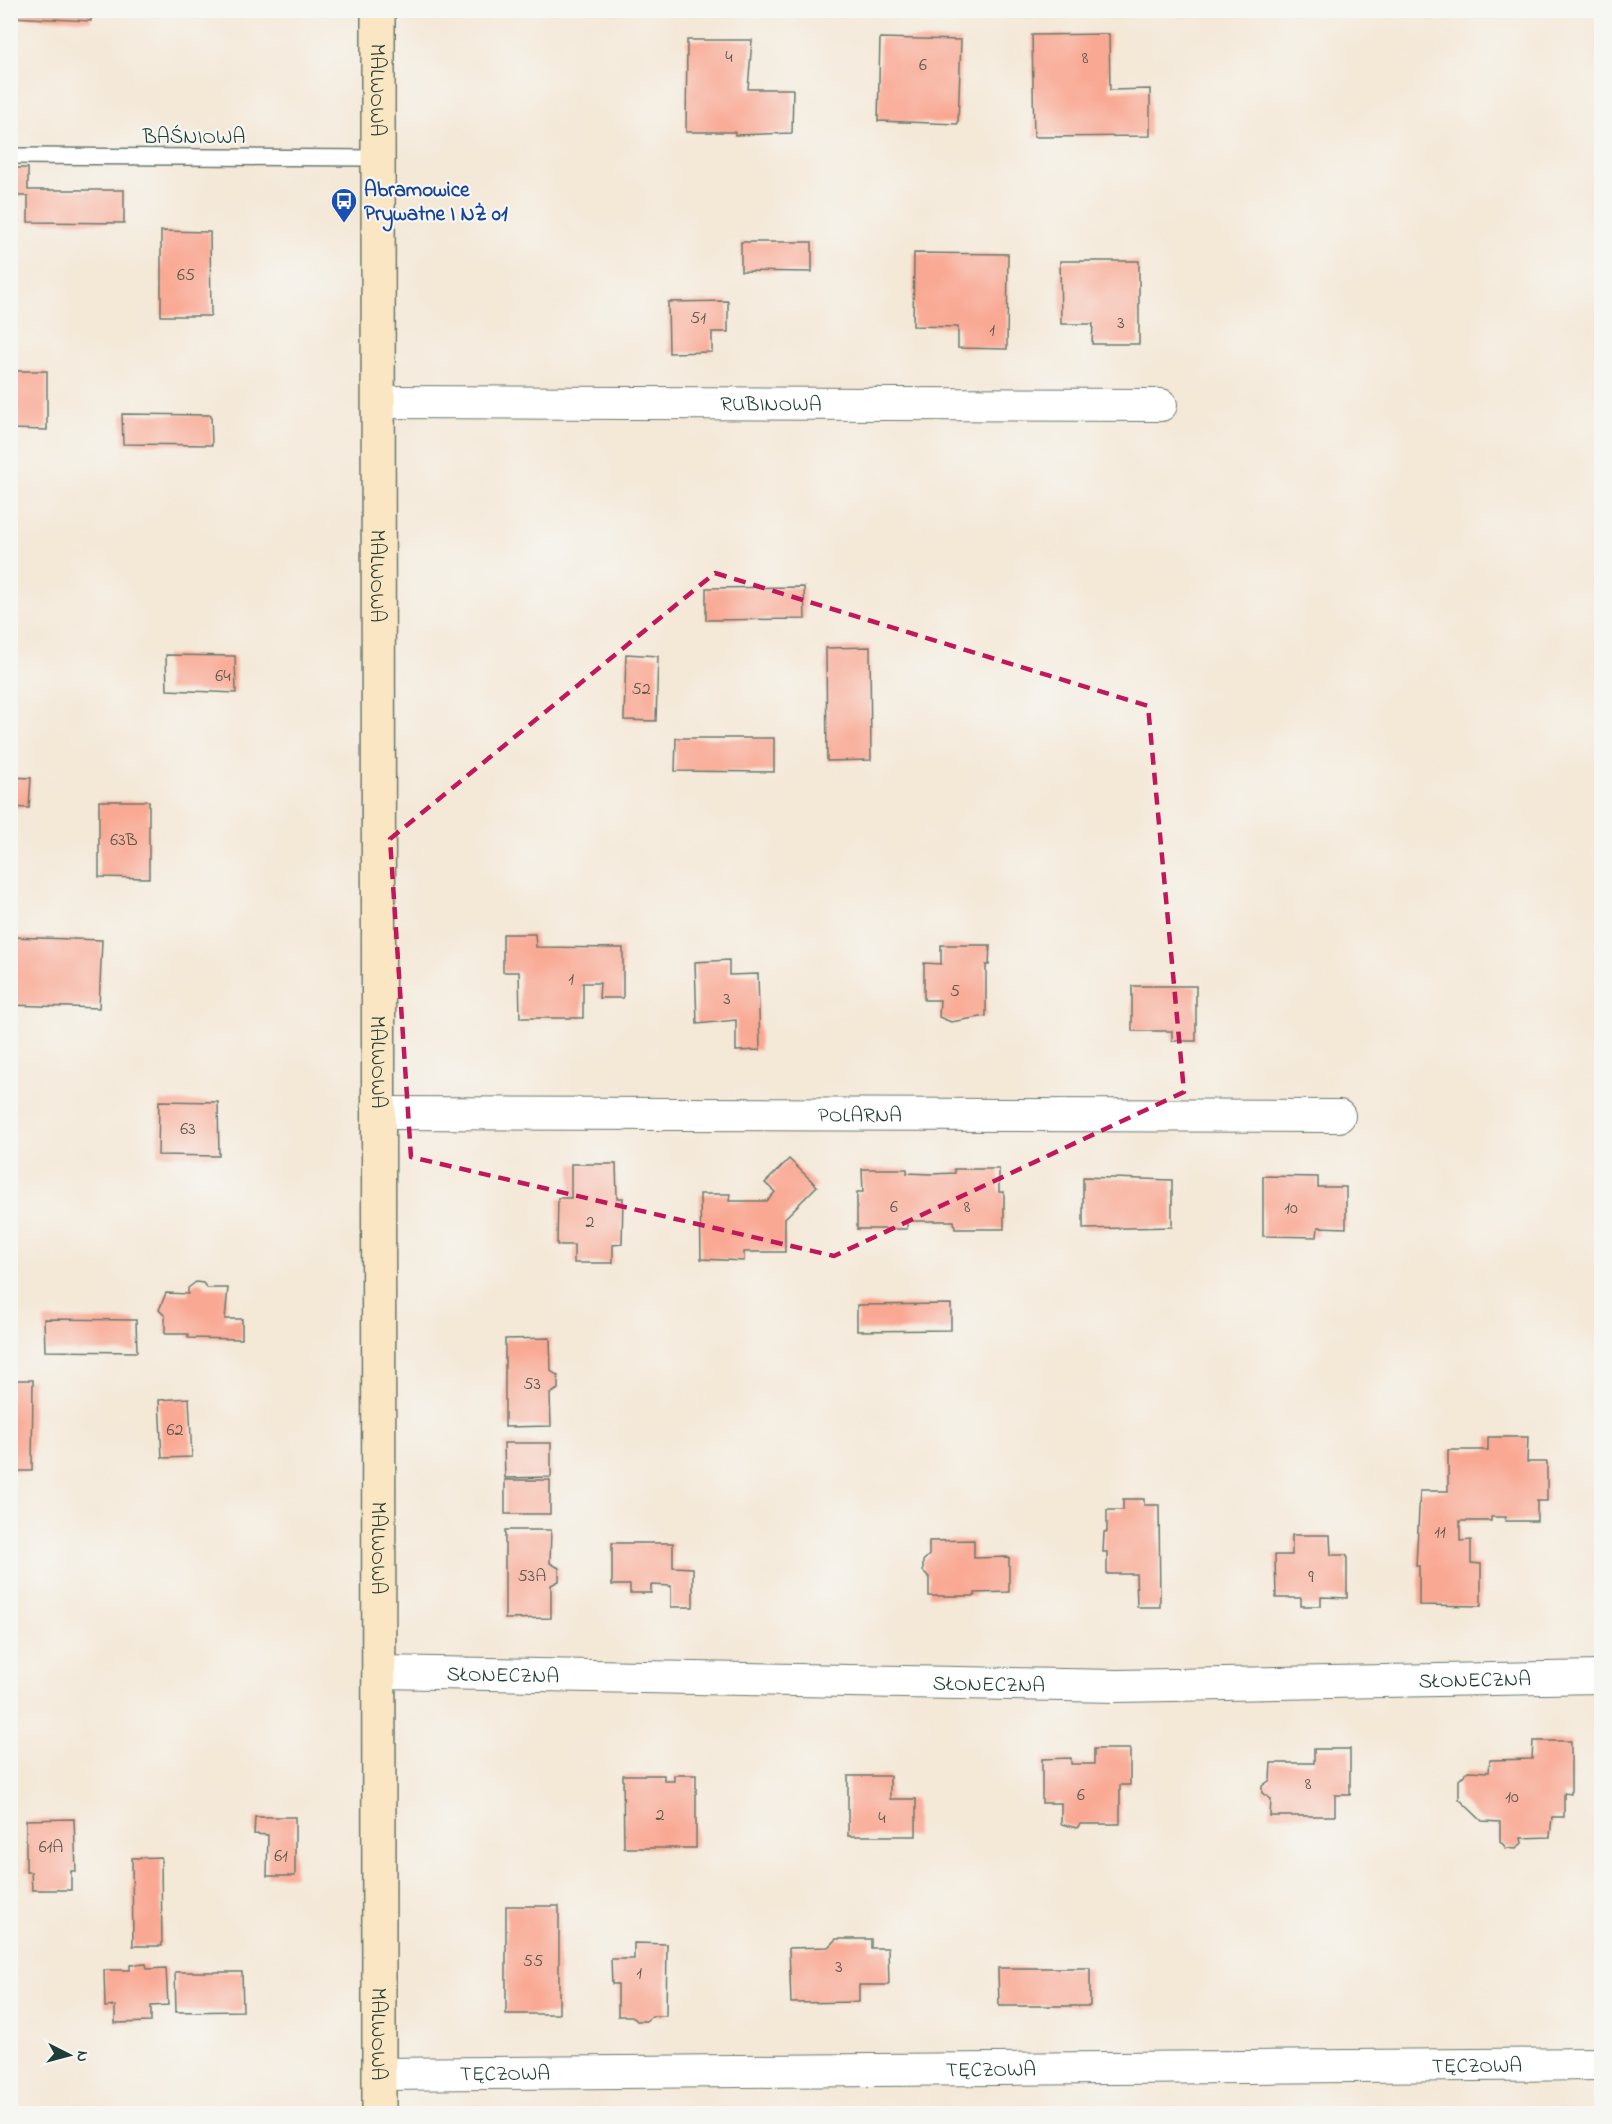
<svg xmlns="http://www.w3.org/2000/svg" width="1612" height="2124" font-family="'Indie Flower',sans-serif">
<rect width="100%" height="100%" fill="#f6f6f2"/>
<filter id="ink" filterUnits="userSpaceOnUse"><feTurbulence type="fractalNoise" baseFrequency=".0167" numOctaves="2"/><feDisplacementMap in="SourceGraphic" scale="12" xChannelSelector="R" yChannelSelector="G"/><feConvolveMatrix kernelMatrix="1 2 1 2 8 2 1 2 1" color-interpolation-filters="sRGB"/></filter>
<filter id="wash" filterUnits="userSpaceOnUse"><feTurbulence type="fractalNoise" baseFrequency=".008" numOctaves="4" result="noise"/><feDisplacementMap in="SourceGraphic" scale="24" xChannelSelector="R" yChannelSelector="G"/><feGaussianBlur stdDeviation="1.35" result="paint"/><feColorMatrix in="noise" values="0 0 0 0 0 0 0 0 0 0 0 0 0 0 0 0 0 1.4 0 .05"/><feComposite in="paint" operator="in"/></filter>
<g filter="url(#wash)">
<rect width="100%" height="100%" fill="#f4e8d7"/>
<g id="blocks">
<g fill="#f9a893">
<polygon points="10,10 91,10 91,21 10,17"/>
<polygon points="1109,34 1110,90 1150,89 1150,136 1034,137 1032,35"/>
<polygon points="880,38 961,40 958,124 878,121"/>
<polygon points="687,40 752,40 748,89 793,89 792,133 735,135 735,132 686,132"/>
<polygon points="10,168 28,168 28,190 124,190 124,223 28,222 28,196 10,196"/>
<polygon points="161,231 210,232 211,316 161,316"/>
<polygon points="741,242 812,242 812,272 741,271"/>
<polygon points="914,253 1008,254 1007,349 958,348 958,327 913,326"/>
<polygon points="1060,261 1139,261 1139,344 1092,344 1093,324 1061,324"/>
<polygon points="728,301 728,332 712,332 712,352 669,353 668,302"/>
<polygon points="10,371 47,371 47,430 10,429"/>
<polygon points="122,414 211,415 212,445 123,444"/>
<polygon points="804,587 805,619 706,620 706,588"/>
<polygon points="870,647 871,760 827,761 826,648"/>
<polygon points="626,654 658,656 656,721 624,720"/>
<polygon points="166,655 235,656 236,693 167,690"/>
<polygon points="676,738 774,738 774,772 675,771"/>
<polygon points="10,777 31,778 29,808 10,807"/>
<polygon points="99,801 149,801 149,878 99,877"/>
<polygon points="503,934 535,934 536,947 623,948 623,998 599,998 600,983 583,983 583,1018 520,1018 519,972 503,972"/>
<polygon points="10,937 102,940 99,1008 10,1005"/>
<polygon points="941,945 990,945 989,965 986,965 986,1016 951,1022 939,1017 940,1000 924,1000 924,963 941,964"/>
<polygon points="729,960 729,975 758,974 760,1050 736,1051 736,1020 697,1024 695,962"/>
<polygon points="1132,986 1196,986 1196,1041 1172,1041 1172,1031 1132,1031"/>
<polygon points="159,1101 218,1102 219,1156 158,1155"/>
<polygon points="789,1159 817,1186 785,1218 785,1252 744,1252 744,1261 701,1259 700,1194 730,1194 729,1201 767,1201 775,1192 765,1183"/>
<polygon points="571,1164 616,1164 617,1198 623,1198 622,1244 613,1245 613,1263 574,1263 574,1245 557,1245 558,1198 571,1198"/>
<polygon points="862,1169 907,1169 907,1173 931,1174 955,1173 954,1169 999,1169 999,1192 1004,1192 1004,1229 955,1229 954,1221 907,1221 907,1229 857,1229 857,1192 863,1192"/>
<polygon points="1263,1176 1318,1177 1318,1187 1346,1187 1346,1228 1318,1227 1317,1237 1263,1236"/>
<polygon points="1083,1177 1172,1180 1172,1227 1083,1229"/>
<polygon points="196,1282 203,1283 207,1288 228,1288 225,1319 242,1319 242,1339 188,1338 188,1334 165,1334 165,1316 159,1310 166,1293 188,1294 188,1288"/>
<polygon points="951,1304 951,1330 857,1331 857,1305"/>
<polygon points="44,1319 136,1320 137,1352 45,1351"/>
<polygon points="550,1338 551,1371 558,1376 558,1389 550,1394 551,1426 505,1427 505,1339"/>
<polygon points="10,1380 33,1380 32,1471 10,1471"/>
<polygon points="189,1398 192,1457 162,1458 159,1400"/>
<polygon points="1488,1437 1528,1437 1527,1462 1547,1462 1547,1501 1537,1501 1537,1521 1505,1521 1506,1517 1491,1517 1491,1521 1460,1521 1460,1541 1471,1540 1471,1563 1481,1564 1481,1606 1419,1605 1419,1566 1416,1566 1420,1491 1448,1491 1448,1450 1488,1450"/>
<polygon points="504,1443 551,1443 551,1477 505,1478"/>
<rect x="505" y="1480" width="45" height="34"/>
<polygon points="1123,1499 1144,1499 1144,1505 1159,1505 1160,1607 1137,1607 1136,1574 1107,1574 1107,1552 1103,1552 1104,1532 1107,1532 1107,1510 1123,1510"/>
<polygon points="505,1530 551,1530 550,1563 559,1568 559,1581 551,1585 551,1618 505,1619"/>
<polygon points="1292,1535 1330,1535 1331,1555 1347,1555 1347,1598 1321,1597 1321,1606 1301,1606 1301,1598 1276,1598 1275,1555 1292,1555"/>
<polygon points="974,1540 974,1558 1009,1557 1009,1592 975,1593 975,1596 929,1596 929,1577 923,1571 923,1561 929,1555 929,1541"/>
<polygon points="612,1543 673,1543 673,1567 693,1568 693,1607 671,1607 671,1586 651,1585 651,1593 630,1593 630,1585 612,1585"/>
<polygon points="1533,1741 1571,1741 1571,1794 1564,1793 1564,1817 1552,1817 1550,1837 1521,1838 1522,1843 1516,1849 1506,1848 1500,1841 1500,1822 1482,1821 1459,1799 1459,1780 1468,1771 1489,1772 1490,1760 1532,1759"/>
<polygon points="1094,1749 1130,1749 1130,1785 1120,1785 1120,1824 1080,1824 1077,1828 1061,1824 1061,1803 1042,1803 1042,1759 1071,1758 1071,1764 1094,1764"/>
<polygon points="1314,1749 1350,1749 1350,1795 1335,1795 1335,1816 1270,1816 1271,1799 1262,1793 1262,1786 1270,1780 1271,1763 1314,1763"/>
<polygon points="623,1775 664,1775 664,1781 674,1781 674,1775 696,1775 696,1848 624,1848"/>
<polygon points="848,1776 890,1776 890,1799 916,1799 916,1836 848,1836"/>
<polygon points="255,1817 295,1817 295,1876 267,1876 268,1835 254,1834"/>
<polygon points="74,1819 76,1871 71,1871 71,1890 32,1890 31,1872 26,1872 26,1820"/>
<polygon points="161,1857 162,1946 133,1946 132,1858"/>
<rect x="506" y="1906" width="53" height="108"/>
<polygon points="836,1939 871,1939 871,1948 888,1948 889,1985 859,1985 859,2002 791,2003 789,1948 828,1947"/>
<polygon points="634,1943 667,1944 666,2016 652,2016 646,2021 637,2021 632,2016 618,2016 618,1984 612,1984 611,1959 634,1959"/>
<polygon points="146,1964 147,1969 166,1968 168,2005 151,2006 151,2022 115,2023 115,2006 105,2007 104,1970 130,1970 130,1965"/>
<polygon points="998,1968 1090,1968 1090,2006 999,2006"/>
<polygon points="175,1972 242,1972 243,2011 176,2012"/>
</g>
</g>
</g>
<g filter="url(#ink)">
<use href="#blocks" fill-opacity="0" stroke="#6a796d" stroke-width="1.5"/>
<g fill="none" stroke-linecap="round" stroke-linejoin="round">
<g stroke="#6a796d" stroke-width="18">
<polyline id="lane" points="10,156 378,158"/>
</g>
<g stroke="#6a796d" stroke-width="34">
<g id="street">
<path id="s1" d="M379,402L1161,405"/>
<path id="s2" d="M380,1113L1339,1116"/>
<path id="s3" d="M379,1672L1117,1686L1602,1677"/>
<path id="s4" d="M379,2074L1602,2064"/>
</g>
</g>
<g stroke="#6a796d" stroke-width="36">
<g id="secondary">
<path id="s5" d="M378,10L379,2114"/>
</g>
</g>
<use href="#lane" stroke="#fff" stroke-width="15"/>
<use href="#street" stroke="#fff" stroke-width="32"/>
<use href="#secondary" stroke="#fbe6c4" stroke-width="33"/>
</g>
</g>
<path fill="none" stroke="#c2185b" stroke-width="4.5" stroke-dasharray="12 8" stroke-linejoin="round" d="M715,573L1148,706L1184,1092L834,1256L411,1157L390,839Z"/>
<defs>
<g id="bus-pin" transform="scale(1.35)"><path d="M0 17L-7.5 6A9.5 9.5 0 1 1 7.5 6Z" fill="#1a4fb4" stroke="#f6f6f2"/><path d="M-5-6H5V4H4V6H2V4H-2V6H-4V4H-5ZM-3.5-4V0h7V-4ZM-3.5 1.2v1.5H-2V1.2ZM2 1.2v1.5H3.5V1.2Z" fill="#fff"/></g>
</defs>
<g fill-rule="evenodd">
<use href="#bus-pin" x="344" y="201"/>
</g>
<g text-anchor="middle" stroke-width="4.5" stroke-linejoin="round" paint-order="stroke">
<g font-size="18" fill="#56584c">
<text x="729" y="62">4</text>
<text x="1085" y="63">8</text>
<text x="923" y="70">6</text>
<text x="186" y="280">65</text>
<text x="698" y="323">51</text>
<text x="1121" y="328">3</text>
<text x="992" y="335">1</text>
<text x="223" y="681">64</text>
<text x="641" y="694">52</text>
<text x="124" y="845">63B</text>
<text x="571" y="984">1</text>
<text x="955" y="996">5</text>
<text x="727" y="1004">3</text>
<text x="188" y="1134">63</text>
<text x="894" y="1212">6</text>
<text x="967" y="1212">8</text>
<text x="1291" y="1213">10</text>
<text x="590" y="1227">2</text>
<text x="532" y="1389">53</text>
<text x="175" y="1435">62</text>
<text x="1440" y="1537">11</text>
<text x="532" y="1581">53A</text>
<text x="1311" y="1582">9</text>
<text x="1308" y="1789">8</text>
<text x="1081" y="1800">6</text>
<text x="1512" y="1802">10</text>
<text x="660" y="1820">2</text>
<text x="882" y="1823">4</text>
<text x="51" y="1852">61A</text>
<text x="281" y="1861">61</text>
<text x="533" y="1966">55</text>
<text x="839" y="1972">3</text>
<text x="639" y="1978">1</text>
</g>
<g font-size="21" fill="#1f3d34" stroke="#f6f6f2">
<text dy="7" stroke="none"><textPath href="#s5" startOffset="80">MALWOWA</textPath></text>
<text x="194" y="143">BAŚNIOWA</text>
<text dy="7" stroke="none"><textPath href="#s1" startOffset="392">RUBINOWA</textPath></text>
<text dy="7" stroke="none"><textPath href="#s5" startOffset="566">MALWOWA</textPath></text>
<text dy="7" stroke="none"><textPath href="#s5" startOffset="1052">MALWOWA</textPath></text>
<text dy="7" stroke="none"><textPath href="#s2" startOffset="480">POLARNA</textPath></text>
<text dy="7" stroke="none"><textPath href="#s5" startOffset="1538">MALWOWA</textPath></text>
<text dy="7" stroke="none"><textPath href="#s3" startOffset="124">SŁONECZNA</textPath></text>
<text dy="7" stroke="none"><textPath href="#s3" startOffset="1096">SŁONECZNA</textPath></text>
<text dy="7" stroke="none"><textPath href="#s3" startOffset="610">SŁONECZNA</textPath></text>
<text dy="7" stroke="none"><textPath href="#s5" startOffset="2024">MALWOWA</textPath></text>
<text dy="7" stroke="none"><textPath href="#s4" startOffset="1098">TĘCZOWA</textPath></text>
<text dy="7" stroke="none"><textPath href="#s4" startOffset="612">TĘCZOWA</textPath></text>
<text dy="7" stroke="none"><textPath href="#s4" startOffset="126">TĘCZOWA</textPath></text>
</g>
<g font-size="21" font-weight="bold" fill="#164399" stroke="#f6f6f2" text-anchor="start">
<text x="364" y="196">Abramowice<tspan x="364" dy="24">Prywatne I NŻ 01</tspan></text>
</g>
</g>
<rect width="1612" height="2124" fill="none" stroke="#f6f6f2" stroke-width="36"/>
<g transform="translate(69 2055) rotate(96)" stroke="#f6f6f2" stroke-width="4.5" paint-order="stroke">
<path d="M0-4.5L10 22L0 15L-10 22Z" fill="#1f3d34"/>
<text y="-9" font-size="16" font-weight="bold" text-anchor="middle" fill="#1f3d34">N</text>
</g>
</svg>
